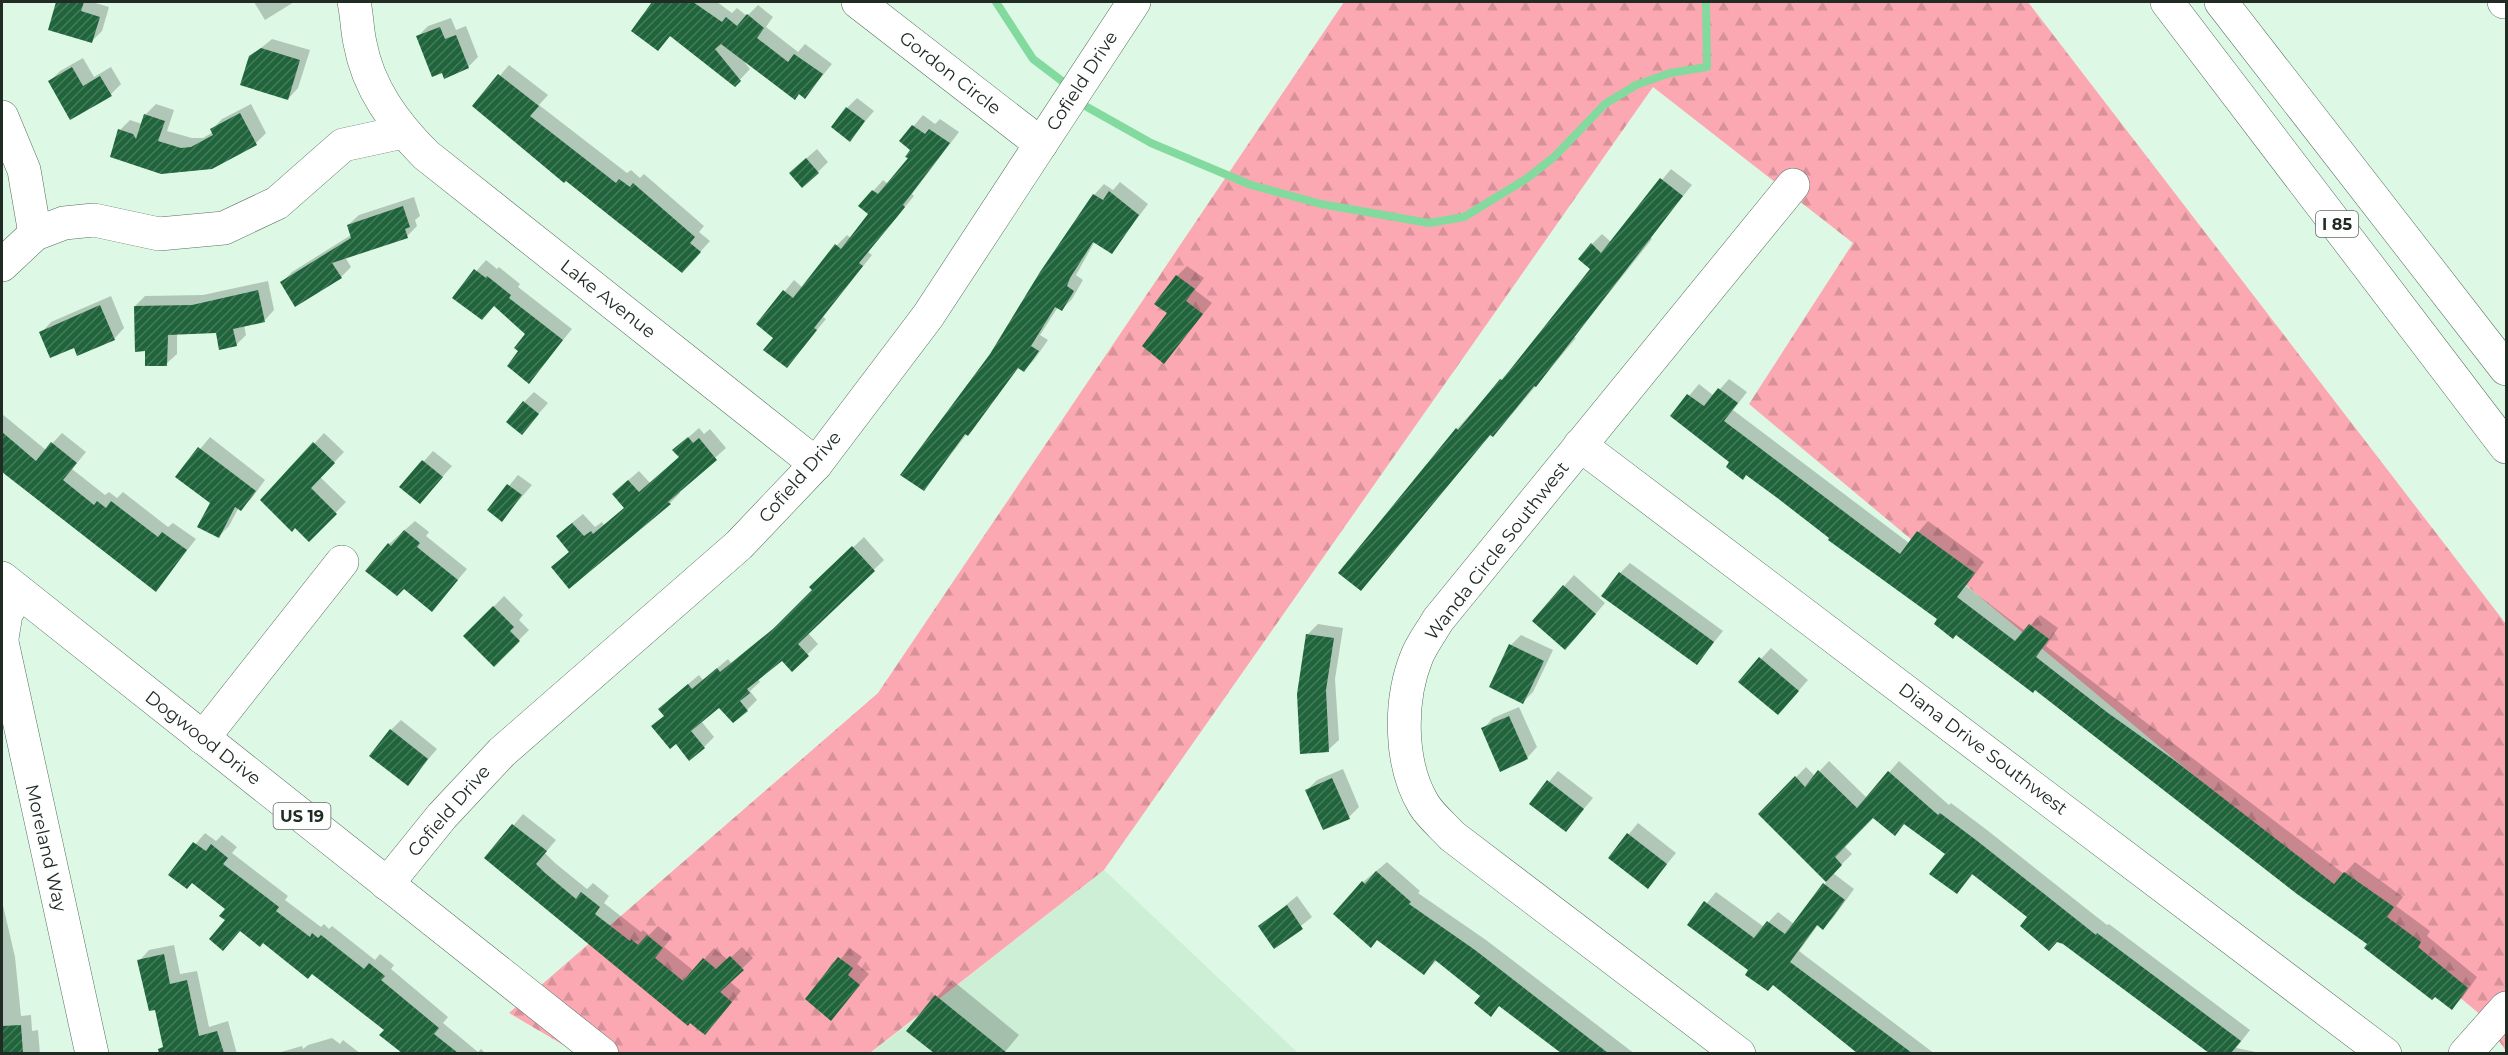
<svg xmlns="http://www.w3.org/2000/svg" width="2508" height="1055" font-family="Montserrat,sans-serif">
<defs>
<pattern id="forest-firs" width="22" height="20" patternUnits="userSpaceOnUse" patternTransform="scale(1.5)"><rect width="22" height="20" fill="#fba8b2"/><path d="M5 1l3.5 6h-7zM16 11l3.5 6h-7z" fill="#d79199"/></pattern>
<pattern id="building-hatch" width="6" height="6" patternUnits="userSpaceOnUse" patternTransform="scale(1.5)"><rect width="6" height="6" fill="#1f643b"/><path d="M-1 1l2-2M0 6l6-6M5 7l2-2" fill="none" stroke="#467b5c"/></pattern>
</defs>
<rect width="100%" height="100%" fill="#ddf9e5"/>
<polygon fill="#cdefd6" points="1104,870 1298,1053 870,1054"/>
<polygon fill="url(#forest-firs)" points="1344,2 2028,2 2506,624 2506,1051 2482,1016 1749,404 1853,243 1653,87 1104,870 870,1053 577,1053 509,1013 878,693"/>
<g fill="#0003">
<polygon points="57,2 92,2 109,7 102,31 92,41 49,29"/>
<polygon points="254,2 294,2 265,20"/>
<polygon points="654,2 717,2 732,13 737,8 747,16 758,5 773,17 766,27 798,52 805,44 832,64 805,97 743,60 750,69 735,85 671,35 658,49 633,31"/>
<polygon points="451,18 456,30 466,26 478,57 468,67 418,36 428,26"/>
<polygon points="272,39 310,50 298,88 288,99 250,57"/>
<polygon points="83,58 94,77 111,67 121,84 111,94 50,81 60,71"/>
<polygon points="509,65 548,95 539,105 627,173 631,170 640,178 644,174 704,226 699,232 710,241 692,261 623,223 621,225 474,106"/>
<polygon points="857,98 874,111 849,140 847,108"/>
<polygon points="156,104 174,110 167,131 192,138 203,138 213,132 212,129 222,119 251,104 266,133 256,143 211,167 161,172 120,130 130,120 142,124 145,115"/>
<polygon points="923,115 935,124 940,119 959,132 912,194 914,196 868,252 872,255 823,317 826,319 787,366 775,338 758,324 794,280 803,288 837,245 847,235 851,238 870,214 860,206 883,180 888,184 910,158 913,150 901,141"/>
<polygon points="817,149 828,162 818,172 801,163"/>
<polygon points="1671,169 1692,185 1650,237 1652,239 1574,337 1576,338 1503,425 1493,435 1491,434 1361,589 1341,573 1457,429 1511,369 1592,269 1592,244 1602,234 1611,242"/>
<polygon points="1120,182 1148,204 1112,252 1095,241 1076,275 1083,280 1072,299 1062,309 1058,307 1040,335 1048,340 1034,360 1024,370 1019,367 924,489 992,355 1094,195 1104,184 1113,190"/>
<polygon points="414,197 420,216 415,220 417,226 407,236 345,257 351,267 341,277 282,282 292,272 351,235 348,225 359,215"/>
<polygon points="486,260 497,269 499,267 520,284 518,287 572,329 529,382 520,351 527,334 495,305 454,297"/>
<polygon points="1187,266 1204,278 1195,290 1212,303 1164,362 1177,276"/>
<polygon points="268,281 274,310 264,321 244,325 246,335 236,345 217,332 177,333 177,354 166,364 147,350 135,306 145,296 203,295"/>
<polygon points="111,296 124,328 114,339 75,346 41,333 51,322"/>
<polygon points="1729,379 1747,392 1733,410 1909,543 1928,521 1984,562 1966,586 2025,631 2040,615 2058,628 2046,646 2344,874 2355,862 2403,897 2396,906 2430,931 2427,936 2477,977 2462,998 2452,1008 2036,689 1939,619 1672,416 1699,384 1714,396"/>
<polygon points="534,392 548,403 522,433 524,402"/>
<polygon points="2,414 46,450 62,433 86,452 72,469 105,495 109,492 117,498 123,492 168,527 173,523 196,539 156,590 2,469"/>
<polygon points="699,428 704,434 710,429 726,448 678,491 680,493 670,503 553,567 570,551 558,536 568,526 583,514 595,527 602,522 604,525 625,507 624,484 639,471 650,483 680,456 674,450"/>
<polygon points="324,433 344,452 320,477 346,502 309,540 262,500"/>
<polygon points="210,437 265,480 251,499 240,509 239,507 229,526 219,536 212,503 177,477"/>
<polygon points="433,451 452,466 420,502 401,487"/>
<polygon points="518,475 532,485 502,520 489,510"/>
<polygon points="415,521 429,532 426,536 467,569 432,610 404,587 389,544"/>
<polygon points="864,537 884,560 808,633 818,644 792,670 782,659 758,679 760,682 750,691 757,700 747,710 720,705 701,721 714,737 704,747 665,715 670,699 699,675 703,680 728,659 731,663 785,619 814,590 822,577"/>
<polygon points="1630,563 1723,631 1697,663 1620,573"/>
<polygon points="1574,575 1605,603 1575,638 1534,620"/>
<polygon points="504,596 523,615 519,620 529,630 494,665 465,636"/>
<polygon points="1318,624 1343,628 1335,679 1339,740 1328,750 1307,635"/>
<polygon points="1521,635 1553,650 1533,692 1523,702 1511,645"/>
<polygon points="1771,648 1808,680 1788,703 1740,682"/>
<polygon points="1519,707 1537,747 1527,758 1483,729 1493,718"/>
<polygon points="401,720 437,749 407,784 391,730"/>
<polygon points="1829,761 1867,798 1899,761 1949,805 1951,803 1987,830 2107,925 2109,924 2250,1030 2236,1048 2266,1054 2210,1054 1974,873 1957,893 1947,853 1905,823 1895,834 1873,816 1844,846 1852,854 1833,873 1854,889 1833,918 1823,928 1818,925 1799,951 1935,1054 1867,1054 1863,1050 1860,1054 1773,984 1750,970 1689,925 1716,892 1764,927 1778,912 1794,924 1827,881 1760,814 1806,767 1815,776"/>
<polygon points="1343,769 1359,807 1349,817 1307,790 1317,780"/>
<polygon points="1558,771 1593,798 1566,830 1531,803"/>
<polygon points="523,814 556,840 545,853 555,863 587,889 593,883 609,896 604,903 641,932 643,930 649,935 658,926 672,937 664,947 694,971 714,948 728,960 742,947 753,958 729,981 741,991 715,1023 486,858"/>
<polygon points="1638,823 1676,853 1648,887 1610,857"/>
<polygon points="205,833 216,841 222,835 237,847 232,853 288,896 285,900 321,927 324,924 329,929 332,926 375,960 380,954 394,965 391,969 448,1017 443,1023 478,1052 481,1049 486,1054 401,1054 386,1030 313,972 263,942 241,930 223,949 227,908 193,882 170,874"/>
<polygon points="1387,862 1420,891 1418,893 1486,940 1635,1054 1563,1054 1500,1005 1491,1015 1482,996 1437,960 1424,973 1363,882"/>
<polygon points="1297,896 1312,917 1275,947 1260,926"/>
<polygon points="2,901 15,957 21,1016 31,1015 32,1031 38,1030 40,1054 2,1054"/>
<polygon points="174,945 180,974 197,971 209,1027 228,1021 237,1054 168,1054 156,1008 139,961 149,950"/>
<polygon points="850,948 862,957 857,964 869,974 831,1019 807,999"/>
<polygon points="952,980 1019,1035 1003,1054 936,1054 908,1030"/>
<polygon points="332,1038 340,1044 343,1040 361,1054 274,1054 302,1046 303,1049 308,1045"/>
</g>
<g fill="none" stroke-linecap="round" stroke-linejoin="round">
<g stroke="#82da9f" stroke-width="8">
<polyline points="996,2 1033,59 1062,81"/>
<polyline points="1087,107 1151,143 1251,185 1321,204 1429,223 1464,217 1526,179 1554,157 1605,104 1636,85 1670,73 1707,67 1706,2"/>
</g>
</g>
<g fill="url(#building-hatch)">
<polygon points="56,2 84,2 81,11 100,17 92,43 48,30"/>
<polygon points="652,2 693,2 722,22 726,17 737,26 747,14 764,28 757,38 788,62 794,54 823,74 805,99 799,94 795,100 721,44 715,49 741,81 735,87 670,36 658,51 631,31"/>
<polygon points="440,27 445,39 456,35 469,68 444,79 442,73 432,77 416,36"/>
<polygon points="261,48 300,60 288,100 240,85 249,56"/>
<polygon points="72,67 83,86 100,76 112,96 70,120 48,81"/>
<polygon points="498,74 539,106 530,116 616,183 619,179 630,187 633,183 695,237 690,243 701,252 682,273 566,181 564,183 472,106"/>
<polygon points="846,107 865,121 850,142 831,127"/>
<polygon points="240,113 257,145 212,169 161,174 110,157 118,129 133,134 136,139 144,114 165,121 158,141 181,148 191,147 213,135 210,129"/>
<polygon points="912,125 925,134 929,129 950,143 903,205 905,207 897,217 859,263 863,266 814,328 817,330 787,368 763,350 773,338 756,324 783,290 793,298 835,244 841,249 868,214 858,206 872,190 878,194 908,158 905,157 910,150 899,141"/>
<polygon points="806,158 819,173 802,188 789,173"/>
<polygon points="1660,178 1683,196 1536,387 1534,386 1493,437 1490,435 1361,591 1338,573 1456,428 1458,430 1500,379 1502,380 1590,269 1578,259 1591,243 1601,253"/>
<polygon points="1109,191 1139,215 1112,254 1093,242 1070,278 1067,286 1074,291 1062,311 1055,307 1031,346 1039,351 1024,372 1018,368 968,436 965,434 924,491 900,475 990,354 1040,272 1093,194 1103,200"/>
<polygon points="403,206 410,227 405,229 408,238 332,263 342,278 295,307 280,282 351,238 347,225"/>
<polygon points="474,269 486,278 487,276 511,295 509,298 563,340 529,384 507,366 518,351 514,348 525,334 494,306 482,320 452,298"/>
<polygon points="1176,275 1195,289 1186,301 1203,314 1164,364 1142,346 1167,313 1154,304"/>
<polygon points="258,290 265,322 233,329 237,346 219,350 216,333 168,335 167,366 145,366 145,351 135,352 134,306 192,305"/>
<polygon points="100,305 115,340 77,356 74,348 50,358 39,332"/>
<polygon points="1718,388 1738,403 1724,421 1900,554 1917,531 1975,573 1957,597 2015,641 2029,624 2049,639 2036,657 2108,713 2174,760 2334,884 2344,872 2394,907 2387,917 2421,942 2418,947 2468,988 2452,1010 2435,997 2432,1000 2364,948 2367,944 2297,894 2035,690 2033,693 1956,635 1953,639 1934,624 1937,619 1828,540 1829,538 1776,497 1746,475 1743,480 1726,467 1729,462 1670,416 1687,394 1704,406"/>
<polygon points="523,401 539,414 522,435 506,422"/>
<polygon points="2,432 36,461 51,442 77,463 63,480 94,505 97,501 106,508 111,501 158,537 162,532 187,550 156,592 2,472"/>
<polygon points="688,437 693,443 699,438 717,460 668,502 671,504 569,589 551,567 569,552 556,536 572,523 584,536 591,531 593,534 624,508 612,494 628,480 639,492 679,457 672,450"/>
<polygon points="313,442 335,463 311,488 337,514 309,542 295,528 292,532 260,500"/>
<polygon points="198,447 256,491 241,511 235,507 219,538 197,527 210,503 175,477"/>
<polygon points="422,460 443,477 420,504 399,487"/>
<polygon points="507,484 522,495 502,522 487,510"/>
<polygon points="404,530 420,543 417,547 458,580 432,612 404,589 397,596 365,571 388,543 391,546"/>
<polygon points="852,546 875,571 798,644 809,656 792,672 782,661 747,689 750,693 740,701 748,711 733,723 719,708 691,731 705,748 689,761 676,744 670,749 651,726 664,716 658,709 688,684 692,689 717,668 720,672 773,629 812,590 809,587"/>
<polygon points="1619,572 1714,642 1697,665 1601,596"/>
<polygon points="1563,585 1596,614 1565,650 1532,621"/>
<polygon points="493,606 514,627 510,631 520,641 494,667 463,636"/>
<polygon points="1306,634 1334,638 1326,690 1329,752 1300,754 1297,694"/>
<polygon points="1509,644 1544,661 1523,704 1489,687"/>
<polygon points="1759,657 1799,691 1778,715 1738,682"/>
<polygon points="1509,716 1528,759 1500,772 1481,728"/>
<polygon points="390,729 428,759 408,786 369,756"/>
<polygon points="1818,770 1857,808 1888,771 1938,815 1940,813 1976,840 2096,935 2097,933 2241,1041 2231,1053 2209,1053 2063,944 2057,942 2049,951 2020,926 2027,917 1972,874 1957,894 1929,874 1945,854 1904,824 1895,836 1873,818 1835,857 1842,865 1826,882 1758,814 1795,776 1805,787"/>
<polygon points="1332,778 1350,819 1323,830 1305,790"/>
<polygon points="1547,780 1584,809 1566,832 1529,804"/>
<polygon points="512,824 547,851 536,864 545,873 576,899 581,892 600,907 595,914 630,941 631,939 638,945 647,935 663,948 655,958 683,981 703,958 716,969 730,956 744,970 720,992 732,1002 705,1035 690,1023 688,1026 484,858"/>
<polygon points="1627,833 1667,864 1648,889 1608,858"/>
<polygon points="193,842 206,851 211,844 228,858 223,864 279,907 276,911 310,937 312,933 318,938 321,935 364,969 369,963 385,976 381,980 439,1028 434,1034 458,1053 402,1053 379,1035 384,1030 312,974 308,979 263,943 260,947 240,931 223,951 209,939 225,920 219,916 225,909 192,883 187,889 168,875"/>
<polygon points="1376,871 1411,902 1409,904 1475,950 1608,1053 1561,1053 1499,1006 1491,1017 1474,1003 1480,996 1435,960 1424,975 1377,940 1371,948 1333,914 1362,881 1365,884"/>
<polygon points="1823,883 1845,900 1823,930 1817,925 1790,962 1912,1053 1857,1053 1773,985 1768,991 1745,975 1748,970 1687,925 1704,901 1754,938 1767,921 1785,934"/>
<polygon points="1287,905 1303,929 1274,949 1258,926"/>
<polygon points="164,954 170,984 187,980 199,1036 217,1031 224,1053 159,1053 158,1049 163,1047 155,1010 149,1011 137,960"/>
<polygon points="838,957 853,968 848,975 860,985 831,1021 805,999"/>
<polygon points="935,995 1007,1053 934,1053 906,1031"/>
<polygon points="21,1025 23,1053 2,1053 2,1026"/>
</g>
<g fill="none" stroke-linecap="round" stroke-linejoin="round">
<g stroke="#58705f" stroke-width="34">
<g id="minor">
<path d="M354,2C357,15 357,30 360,43C368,88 395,124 426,155L816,464"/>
<polyline points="858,2 1041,144"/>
<polyline points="2504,2 2506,2"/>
<polyline points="2,117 24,170 35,234"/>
<polyline points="2,265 35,234 64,223 94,220 159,234 224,228 277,203 343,145 403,132"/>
<polyline points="1580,445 2385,1054"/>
<polyline points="2,638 6,614 19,592"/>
<polyline points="2,642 92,1054"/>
<polyline points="203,738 342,562"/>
<polyline points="387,884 442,816 502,752 739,545 816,464 928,316 1134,2"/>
<path d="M1739,1054L1452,836C1443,826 1431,816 1424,805C1399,764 1399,700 1417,656C1422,644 1431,632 1438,620L1793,185"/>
<polyline points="2465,1054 2506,1008"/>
</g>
</g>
<g stroke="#58705f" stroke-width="34">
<polyline id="major" points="2,578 602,1054"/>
</g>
<g stroke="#58705f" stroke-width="34">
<g id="highway">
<polyline points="2167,2 2506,447"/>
<polyline points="2221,2 2506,369"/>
</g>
</g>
<use href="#minor" stroke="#fff" stroke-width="33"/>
<use href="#major" stroke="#fff" stroke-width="33"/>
<use href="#highway" stroke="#fff" stroke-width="33"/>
</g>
<g text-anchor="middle" stroke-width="6" stroke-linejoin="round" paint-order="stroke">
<g fill="#fefefe" stroke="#636a65" stroke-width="1.5">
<rect x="2316" y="211" width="42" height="26" rx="4.5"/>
<rect x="273.5" y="803" width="57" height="26" rx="4.5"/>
</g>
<g font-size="16" font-weight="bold" fill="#202b23">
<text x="2337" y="230">I 85</text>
<text x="302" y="822">US 19</text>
</g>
<g font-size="18" fill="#202b23" stroke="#fefefe">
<text transform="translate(950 73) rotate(38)" y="6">Gordon Circle</text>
<text transform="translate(1082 81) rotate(-57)" y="6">Cofield Drive</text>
<text transform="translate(608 299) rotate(38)" y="6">Lake Avenue</text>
<text transform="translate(800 477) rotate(-49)" y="6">Cofield Drive</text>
<text transform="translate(1497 551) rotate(-52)" y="6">Wanda Circle Southwest</text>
<text transform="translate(203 738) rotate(38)" y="6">Dogwood Drive</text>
<text transform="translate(1983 749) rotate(37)" y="6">Diana Drive Southwest</text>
<text transform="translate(449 811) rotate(-49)" y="6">Cofield Drive</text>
<text transform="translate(46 848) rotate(77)" y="6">Moreland Way</text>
</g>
</g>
<rect width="2508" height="1055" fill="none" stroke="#202b23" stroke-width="6"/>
</svg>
